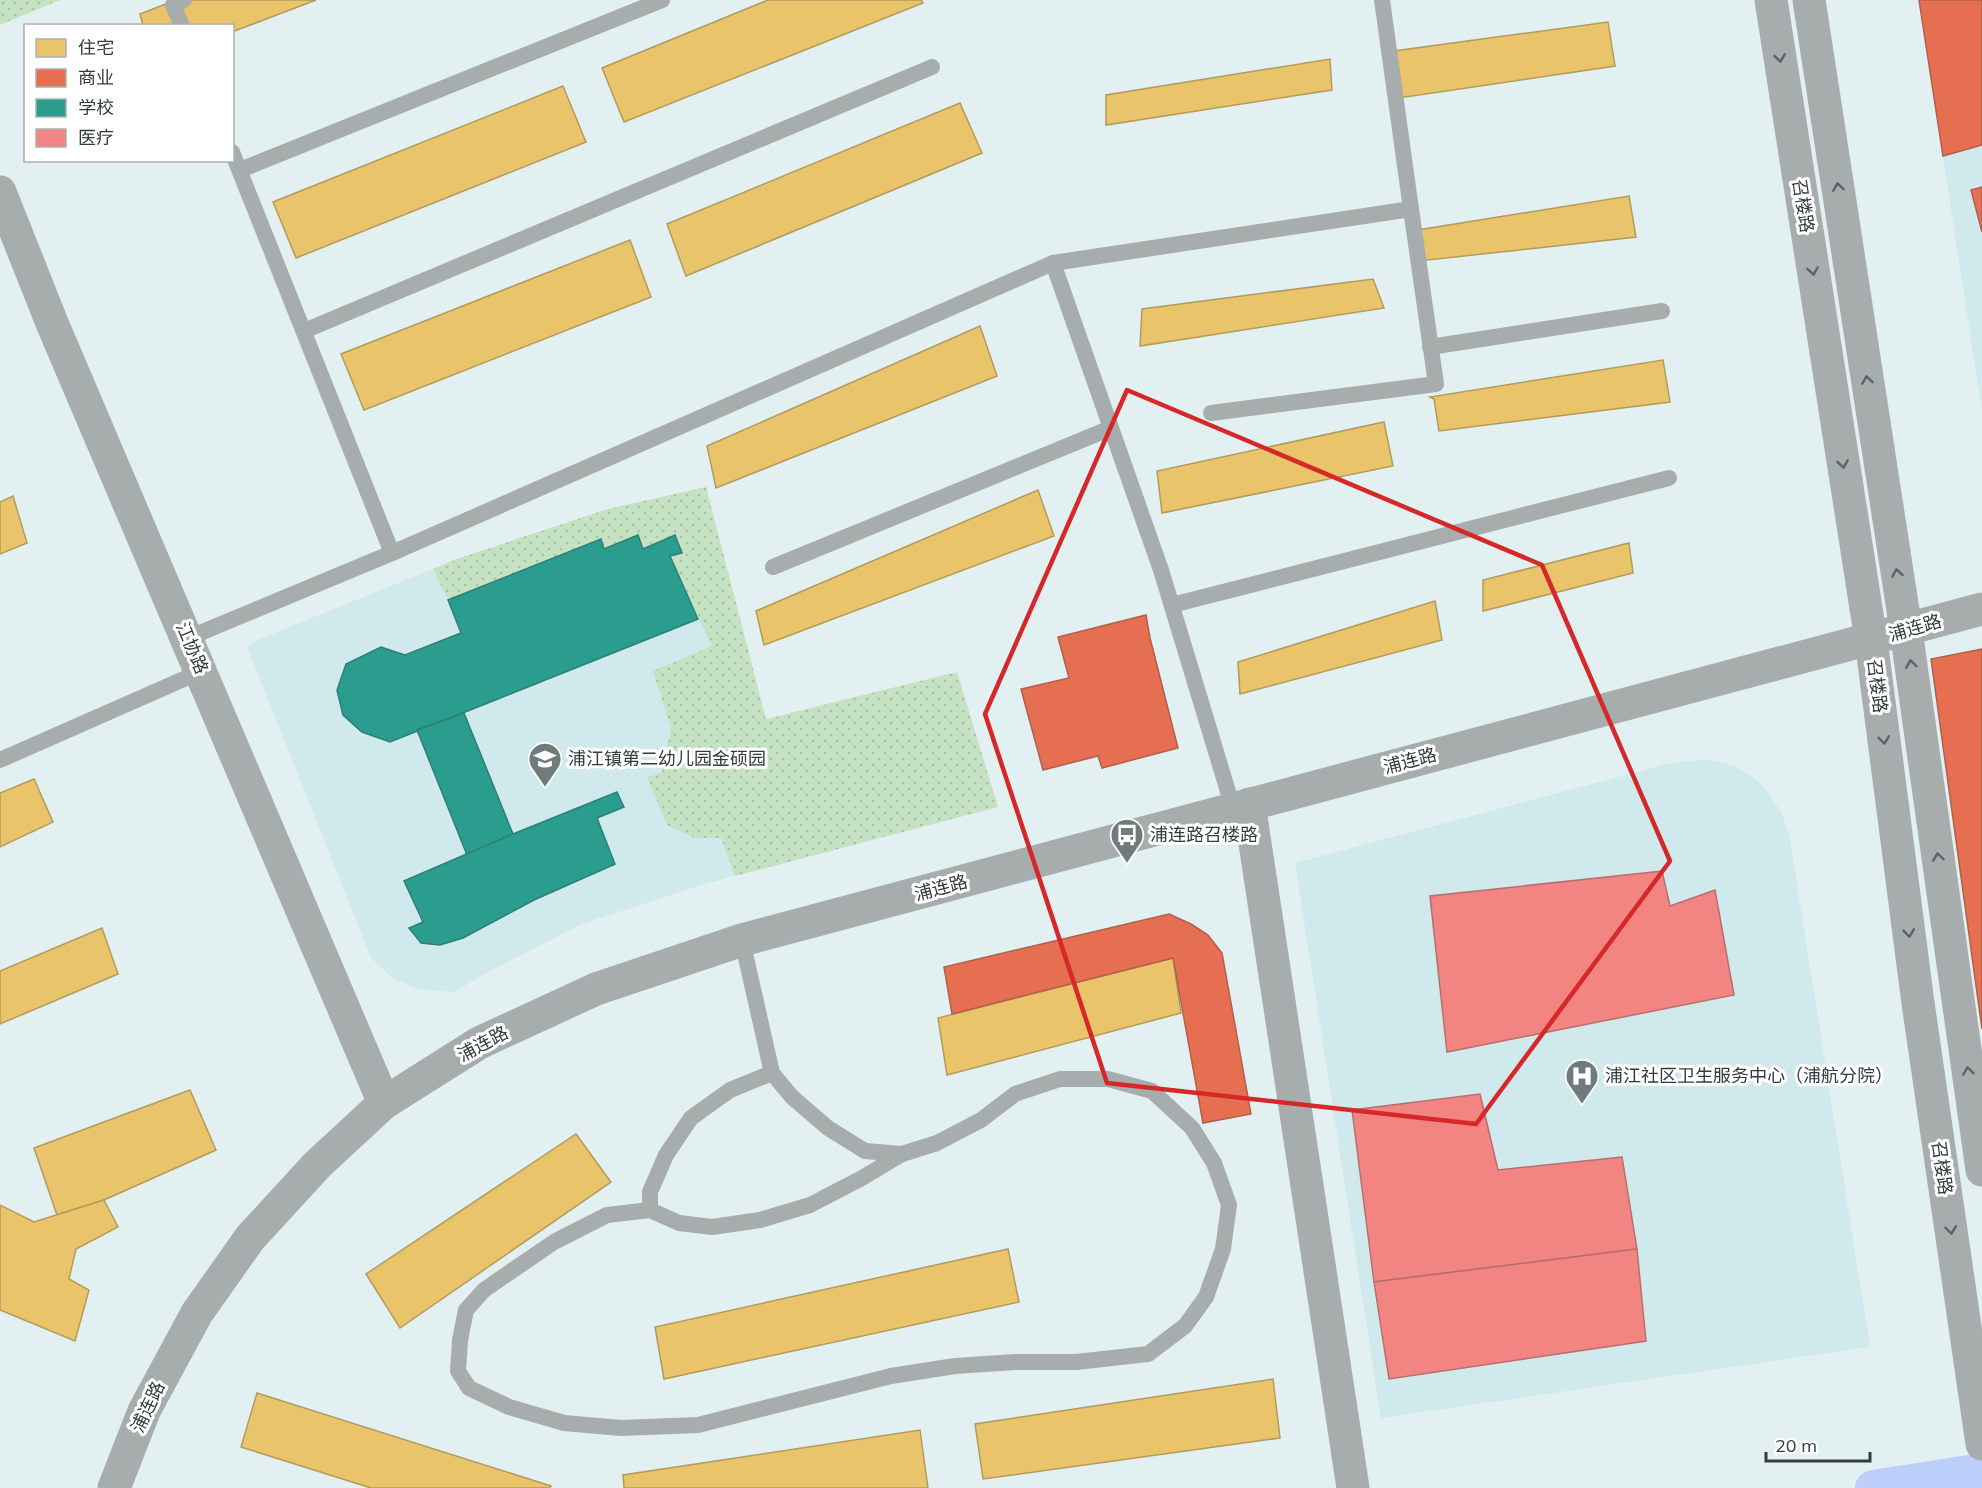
<svg xmlns="http://www.w3.org/2000/svg" width="1982" height="1488" font-family="Mulish,'Noto Sans SC',sans-serif">
<defs>
<pattern id="grass-dots" width="8" height="8" patternUnits="userSpaceOnUse" patternTransform="scale(1.5)"><rect width="8" height="8" fill="#c5e2c3"/><path d="M2 2h.1M6 6h.1" fill="none" stroke="#aac3a8" stroke-width="1.8" stroke-linecap="round"/></pattern>
</defs>
<rect width="100%" height="100%" fill="#e2f0f2"/>
<g fill="#cfe9ec">
<polygon points="1982,0 1982,412 1943,156"/>
<polygon points="706,487 766,720 807,856 698,886 582,924 482,975 455,992 417,989 394,979 371,958 247,646 262,638 460,558 608,509"/>
<polygon points="1705,759 1736,766 1754,778 1767,791 1781,812 1789,834 1870,1347 1381,1418 1295,863 1667,764"/>
</g>
<g fill="url(#grass-dots)">
<polygon points="0,0 60,0 0,25"/>
<polygon points="706,487 766,719 957,672 998,807 735,876 721,838 695,838 667,825 647,777 662,773 671,728 653,671 712,646 670,556 682,552 675,536 643,549 604,549 601,539 448,600 433,569 460,558 608,509"/>
</g>
<g fill="#e9c46a" stroke="#b29b5c" stroke-width="1.5">
<polygon points="176,0 316,0 232,32 232,26 143,26 140,14"/>
<polygon points="768,0 921,0 923,3 624,122 602,68"/>
<polygon points="1608,22 1615,66 1399,98 1394,51"/>
<polygon points="1330,59 1332,90 1106,125 1106,95"/>
<polygon points="563,86 586,142 296,258 273,202"/>
<polygon points="960,103 982,153 686,276 667,224"/>
<polygon points="1629,196 1636,237 1419,261 1418,230"/>
<polygon points="630,240 651,297 364,410 341,354"/>
<polygon points="1373,279 1384,308 1140,346 1142,309"/>
<polygon points="980,326 997,376 716,488 707,446"/>
<polygon points="1663,360 1670,402 1439,431 1434,399 1430,397"/>
<polygon points="1384,422 1393,466 1162,513 1157,471"/>
<polygon points="1038,490 1054,536 764,645 756,611"/>
<polygon points="13,496 27,543 0,554 0,502"/>
<polygon points="1629,543 1633,573 1483,611 1483,580"/>
<polygon points="1435,601 1442,640 1240,694 1238,662"/>
<polygon points="34,779 53,822 0,847 0,793"/>
<polygon points="102,928 118,974 0,1024 0,971"/>
<polygon points="1173,958 1181,1013 947,1075 938,1018"/>
<polygon points="190,1090 216,1150 104,1200 57,1215 34,1148"/>
<polygon points="576,1134 611,1182 400,1328 366,1274"/>
<polygon points="104,1200 118,1227 76,1249 69,1279 89,1290 75,1341 0,1310 0,1205 34,1222"/>
<polygon points="1008,1249 1019,1302 664,1379 655,1327"/>
<polygon points="1273,1379 1280,1438 983,1479 975,1424"/>
<polygon points="257,1393 551,1486 550,1488 371,1488 241,1447"/>
<polygon points="920,1430 928,1488 624,1488 623,1475"/>
</g>
<g fill="#e76f51" stroke="#b1604b" stroke-width="1.5">
<polygon points="1919,0 1982,0 1982,145 1943,156"/>
<polygon points="1982,187 1982,232 1971,190"/>
<polygon points="1146,615 1150,638 1178,748 1102,768 1098,756 1043,770 1021,689 1069,678 1058,637"/>
<polygon points="1982,649 1982,1029 1931,659"/>
<polygon points="1169,914 1191,924 1208,935 1222,953 1251,1114 1203,1123 1173,958 952,1014 944,967"/>
</g>
<g fill="#2a9d8f" stroke="#2c8076" stroke-width="1.5">
<polygon points="638,535 643,549 675,535 682,553 670,556 698,619 390,742 362,732 343,715 337,690 346,664 381,647 405,655 461,633 448,600 601,539 604,549"/>
<polygon points="464,713 513,834 467,855 417,730"/>
<polygon points="617,792 624,807 597,818 615,864 534,900 463,938 440,945 421,943 409,928 423,922 404,881 513,834"/>
</g>
<g fill="#f28482" stroke="#b86e6d" stroke-width="1.5">
<polygon points="1662,871 1670,906 1715,890 1734,995 1447,1052 1430,896"/>
<polygon points="1480,1094 1498,1170 1622,1157 1637,1249 1374,1282 1352,1110"/>
<polygon points="1637,1249 1646,1341 1389,1379 1374,1282"/>
</g>
<g fill="none" stroke-linecap="round" stroke-linejoin="round">
<polyline stroke="#bccefa" stroke-width="36" points="1873,1488 1982,1471"/>
<g stroke="#a7acad" stroke-width="16">
<polyline points="182,26 173,5 184,0"/>
<polyline points="232,152 392,553"/>
<polyline points="240,170 662,0"/>
<polyline points="1053,263 1411,209 1382,0"/>
<polyline points="304,331 932,67"/>
<polyline points="1430,347 1662,311"/>
<polyline points="1211,413 1436,384 1411,209"/>
<polyline points="773,567 1111,428"/>
<polyline points="1172,605 1669,478"/>
<polyline points="188,638 392,553 1053,263 1161,570 1233,808"/>
<polyline points="0,760 202,671"/>
<polyline points="742,940 772,1073 792,1097 828,1128 865,1151 902,1154"/>
<polygon points="1060,1079 1108,1079 1152,1091 1192,1128 1214,1163 1229,1205 1223,1249 1206,1297 1185,1326 1148,1354 1076,1362 1015,1362 955,1366 891,1376 698,1425 621,1428 564,1423 509,1407 469,1388 458,1371 460,1340 466,1310 484,1290 554,1242 607,1215 650,1210 679,1223 712,1227 760,1220 810,1205 862,1178 902,1154 937,1143 981,1120 1015,1094"/>
<polyline points="650,1210 650,1192 666,1155 691,1118 730,1090 772,1073"/>
</g>
<g stroke="#a7acad" stroke-width="33">
<polyline points="0,192 52,323 384,1103"/>
<polyline points="1249,804 1353,1488"/>
<polyline points="114,1488 144,1411 197,1313 250,1238 317,1165 384,1103 479,1043 596,989 742,940 1982,609"/>
</g>
<g stroke="#a7acad" stroke-width="33">
<polyline points="1771,0 1871,640 1918,1003 1982,1444"/>
<polyline points="1809,0 1906,630 1982,1170"/>
</g>
</g>
<defs><path id="oneway-chevron" d="M-2-3.5L2.5 0L-2 3.5" fill="none" stroke-width="1.6" stroke-linecap="round" stroke-linejoin="round" transform="scale(1.5)"/></defs>
<g stroke="#5b6364">
<use href="#oneway-chevron" transform="translate(1780 58) rotate(81)"/>
<use href="#oneway-chevron" transform="translate(1838 187) rotate(-99)"/>
<use href="#oneway-chevron" transform="translate(1813 271) rotate(81)"/>
<use href="#oneway-chevron" transform="translate(1867 380) rotate(-99)"/>
<use href="#oneway-chevron" transform="translate(1843 464) rotate(81)"/>
<use href="#oneway-chevron" transform="translate(1897 573) rotate(-99)"/>
<use href="#oneway-chevron" transform="translate(1911 664) rotate(-98)"/>
<use href="#oneway-chevron" transform="translate(1884 740) rotate(83)"/>
<use href="#oneway-chevron" transform="translate(1938 857) rotate(-98)"/>
<use href="#oneway-chevron" transform="translate(1909 933) rotate(83)"/>
<use href="#oneway-chevron" transform="translate(1968 1071) rotate(-98)"/>
<use href="#oneway-chevron" transform="translate(1951 1230) rotate(82)"/>
</g>
<path fill="none" stroke="#d62828" stroke-width="4.5" stroke-linejoin="round" d="M1127,390L1542,565L1670,861L1476,1124L1107,1083L985,714Z"/>
<defs>
<g id="school-pin" transform="scale(1.725)"><path d="M0 17L-7.5 6A9.5 9.5 0 1 1 7.5 6Z" fill="#707b7c" stroke="#fff"/><path d="M0-5L7-2L0 1L-7-2ZM-4 1L0 2.5L4 1V4Q0 6-4 4Z" fill="#fff"/></g>
<g id="bus-pin" transform="scale(1.725)"><path d="M0 17L-7.5 6A9.5 9.5 0 1 1 7.5 6Z" fill="#707b7c" stroke="#fff"/><path d="M-5-6H5V4H4V6H2V4H-2V6H-4V4H-5ZM-3.5-4V0h7V-4ZM-3.5 1.2v1.5H-2V1.2ZM2 1.2v1.5H3.5V1.2Z" fill="#fff"/></g>
<g id="hospital-pin" transform="scale(1.725)"><path d="M0 17L-7.5 6A9.5 9.5 0 1 1 7.5 6Z" fill="#707b7c" stroke="#fff"/><path d="M-5-5h3v3.5h4V-5h3V5h-3V1.5h-4V5h-3Z" fill="#fff"/></g>
</defs>
<g fill-rule="evenodd">
<use href="#school-pin" x="545" y="759"/>
<use href="#bus-pin" x="1127" y="835"/>
<use href="#hospital-pin" x="1582" y="1076"/>
</g>
<g text-anchor="middle" stroke-width="6" stroke-linejoin="round" paint-order="stroke">
<g font-size="18" fill="#323c3d" stroke="#fff">
<text transform="translate(1803 206) rotate(81)" y="6">召楼路</text>
<text transform="translate(1915 628) rotate(-16)" y="6">浦连路</text>
<text transform="translate(192 648) rotate(67)" y="6">江协路</text>
<text transform="translate(1877 686) rotate(83)" y="6">召楼路</text>
<text transform="translate(1410 761) rotate(-15)" y="6">浦连路</text>
<text transform="translate(941 888) rotate(-15)" y="6">浦连路</text>
<text transform="translate(483 1044) rotate(-28)" y="6">浦连路</text>
<text transform="translate(1942 1168) rotate(82)" y="6">召楼路</text>
<text transform="translate(148 1407) rotate(-65)" y="6">浦连路</text>
</g>
<g font-size="18" fill="#323c3d" stroke="#fff" text-anchor="start">
<text x="568" y="765">浦江镇第二幼儿园金硕园</text>
<text x="1150" y="841">浦连路召楼路</text>
<text x="1605" y="1082">浦江社区卫生服务中心（浦航分院）</text>
</g>
</g>
<rect x="24" y="24" width="210" height="138" fill="#ffffff" stroke="#adb1b1" stroke-width="1.5"/>
<rect x="36" y="39" width="30" height="18" fill="#e9c46a" stroke="#adb1b1" stroke-width="1.5"/>
<text x="78" y="54" font-size="18" fill="#323c3d">住宅</text>
<rect x="36" y="69" width="30" height="18" fill="#e76f51" stroke="#adb1b1" stroke-width="1.5"/>
<text x="78" y="84" font-size="18" fill="#323c3d">商业</text>
<rect x="36" y="99" width="30" height="18" fill="#2a9d8f" stroke="#adb1b1" stroke-width="1.5"/>
<text x="78" y="114" font-size="18" fill="#323c3d">学校</text>
<rect x="36" y="129" width="30" height="18" fill="#f28482" stroke="#adb1b1" stroke-width="1.5"/>
<text x="78" y="144" font-size="18" fill="#323c3d">医疗</text>
<path d="M1766 1452v9h104v-9" fill="none" stroke="#323c3d" stroke-width="3"/>
<text x="1775" y="1452" font-size="18" fill="#323c3d" stroke="#ffffff" stroke-width="4.5" paint-order="stroke">20 m</text>
</svg>
